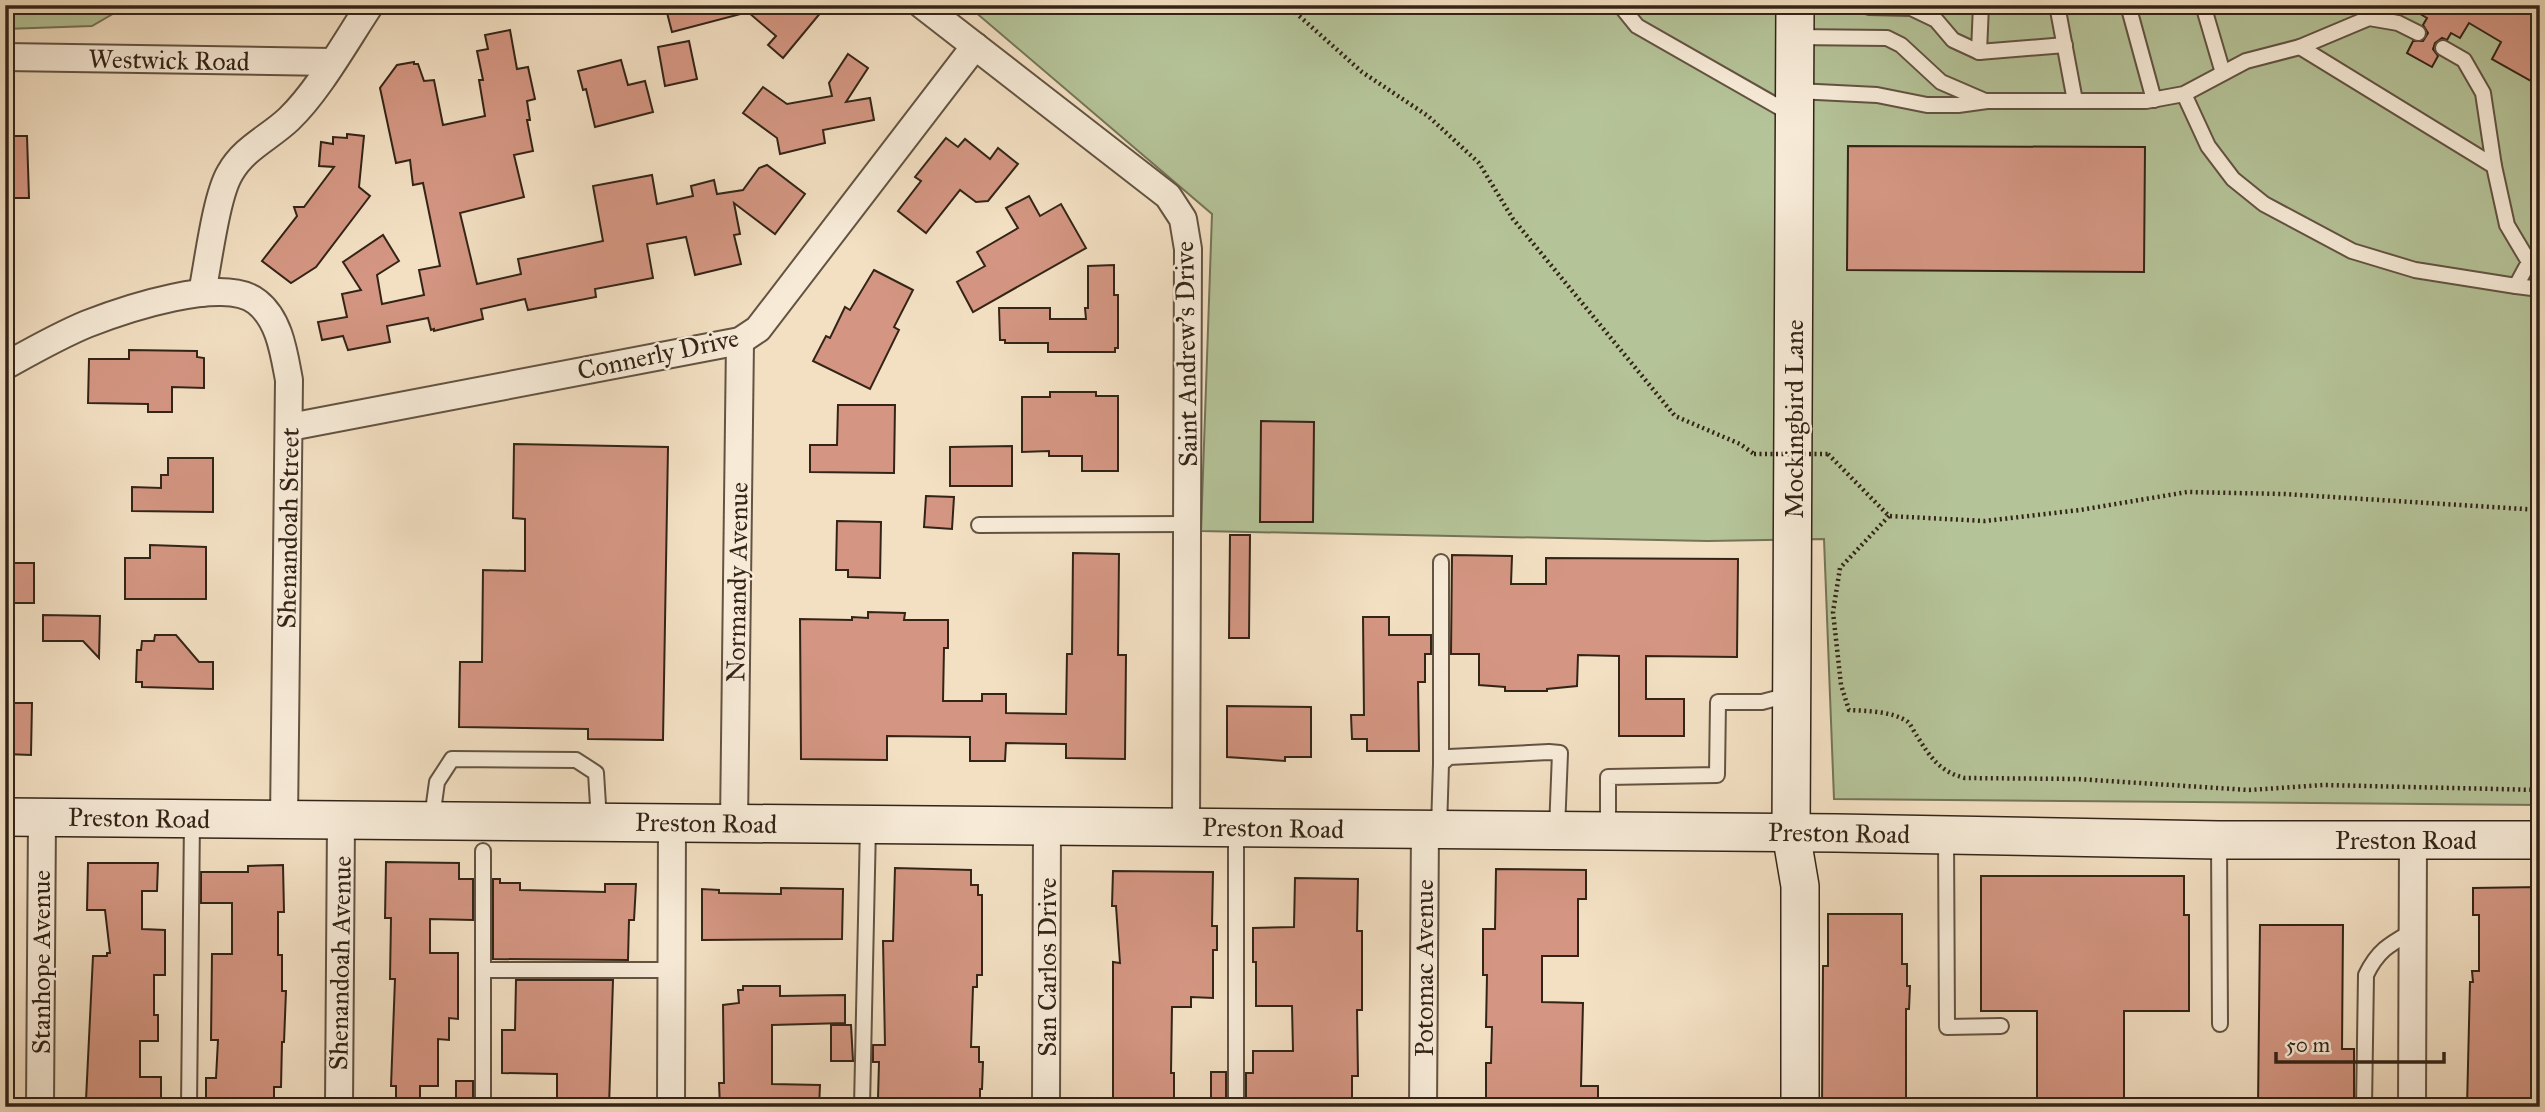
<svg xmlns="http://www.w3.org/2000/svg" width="2545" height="1112" font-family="'IM FELL Great Primer',serif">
<rect width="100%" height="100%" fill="#f3e0c3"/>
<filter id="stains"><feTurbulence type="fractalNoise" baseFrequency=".00286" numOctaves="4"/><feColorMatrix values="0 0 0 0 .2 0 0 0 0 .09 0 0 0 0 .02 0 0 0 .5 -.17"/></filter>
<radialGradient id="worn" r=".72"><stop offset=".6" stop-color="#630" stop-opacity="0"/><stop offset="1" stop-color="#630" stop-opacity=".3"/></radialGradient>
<g fill="#b5c398" stroke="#747458" stroke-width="2">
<polygon points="5,5 128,5 92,26 5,29"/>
<polygon points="967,5 2540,5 2540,805 1834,799 1824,539 1708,541 1201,531 1212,214"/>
</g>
<g fill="#d49682" stroke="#332417" stroke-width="2">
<polygon points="665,5 827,5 783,58 768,45 776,36 748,12 672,32"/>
<polygon points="2405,5 2540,5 2540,86 2492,59 2501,42 2469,23 2460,38 2451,33 2447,40 2442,38 2435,43 2433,49 2438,56 2432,67 2407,53 2413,41 2423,41 2428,33 2423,25 2427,18"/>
<polygon points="510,30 517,69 528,67 535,99 527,101 530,120 527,120 533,151 514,155 524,197 460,213 477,284 521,274 518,259 603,241 593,186 652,175 657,204 693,196 691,186 714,180 717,194 743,190 759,168 767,165 805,194 775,234 734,203 740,234 734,235 741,264 695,275 686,237 647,244 653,278 595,289 596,297 528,310 525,299 481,309 483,319 434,331 434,329 431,330 428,318 387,326 390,342 348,350 343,336 322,340 318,322 347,317 342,294 361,290 343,262 383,235 399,261 377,275 382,304 424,295 419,270 440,266 423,183 413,185 410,160 396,163 380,88 397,65 414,62 414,64 418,64 424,81 434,80 443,125 485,116 479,80 483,80 477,51 488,49 485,35"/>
<polygon points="689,41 697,79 665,86 658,47"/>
<polygon points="848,54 868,68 846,102 870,98 874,120 823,130 825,143 780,154 777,138 743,113 763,87 787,104 832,96 829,83"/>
<polygon points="621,60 628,85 645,81 653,112 595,127 586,89 583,90 578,71"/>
<polygon points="347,134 364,136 359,187 370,196 316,267 291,283 262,261 297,216 294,207 304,207 334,167 319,166 321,142 333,144 333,137 347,138"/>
<polygon points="5,136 27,136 29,198 5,198"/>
<polygon points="946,138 958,147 965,139 990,159 998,148 1018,164 988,201 976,202 960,190 926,233 898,211 921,181 915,177"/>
<polygon points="1848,146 2145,147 2144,272 1847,270"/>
<polygon points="1029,196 1040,216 1061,204 1086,248 973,312 957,282 985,266 977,252 1018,228 1006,208"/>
<polygon points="1114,265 1114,295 1118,295 1118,348 1115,348 1115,352 1048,352 1048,343 1005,343 1005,340 1000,340 999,308 1050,308 1050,319 1086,319 1085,308 1088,308 1088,266"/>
<polygon points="874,270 913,290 894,327 899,330 870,389 813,361 826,336 830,338 845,307 850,310"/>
<polygon points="129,350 197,351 197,357 204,358 204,388 172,387 172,412 148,412 148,404 88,403 89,359 129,359"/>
<polygon points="1050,392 1096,392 1096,396 1118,396 1118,471 1082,471 1082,456 1049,456 1049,451 1022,452 1022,397 1050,397"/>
<polygon points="838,405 895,405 894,473 810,472 810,445 837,445"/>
<polygon points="1261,421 1314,422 1313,522 1260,522"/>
<polygon points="514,444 668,447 663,740 588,739 588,729 459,727 460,662 482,662 483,570 525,571 525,519 513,518"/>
<polygon points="1012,446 1012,486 950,486 950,447"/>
<polygon points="168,458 213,458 213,512 132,511 132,487 161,488 161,475 168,475"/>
<polygon points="926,496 954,497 952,529 924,527"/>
<polygon points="837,521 881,522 880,578 848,577 848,570 836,570"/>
<polygon points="1230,535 1250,535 1249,638 1229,638"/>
<polygon points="150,545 206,547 206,599 125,599 125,558 150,558"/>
<polygon points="1073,553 1119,554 1118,655 1126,655 1125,759 1066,758 1066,744 1006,743 1005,761 970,761 970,737 887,736 887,760 801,759 800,619 852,620 852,617 868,618 868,612 905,613 904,620 948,620 948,648 944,648 943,701 982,701 982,694 1006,694 1006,713 1066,714 1067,654 1072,654"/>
<polygon points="1452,555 1512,556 1511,584 1546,584 1546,558 1738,559 1737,657 1646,656 1646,699 1684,699 1684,736 1619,736 1619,656 1578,655 1577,686 1547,689 1547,691 1505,691 1505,687 1479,685 1479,654 1451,654"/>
<polygon points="12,563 34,563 34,603 5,603 5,579 12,579"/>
<polygon points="43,615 100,616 99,658 83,641 43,641"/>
<polygon points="1363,617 1389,617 1389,635 1431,635 1431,654 1425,654 1425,682 1418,682 1419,751 1367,751 1367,739 1352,739 1351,715 1364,715"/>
<polygon points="155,635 176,635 199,662 213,662 213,689 142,687 142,682 136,682 137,650 141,650 142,641 154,641"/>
<polygon points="5,703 32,703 31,755 5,754"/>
<polygon points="1227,706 1311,707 1311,757 1285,757 1285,761 1227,757"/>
<polygon points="386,862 459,863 459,879 473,879 473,920 430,919 430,953 458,953 458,1019 449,1018 449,1040 438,1039 438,1086 420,1086 420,1102 396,1102 396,1086 391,1086 395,979 390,979 391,918 385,918"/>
<polygon points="88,863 158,863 157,891 142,891 142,929 165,930 165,975 154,975 154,1015 158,1015 158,1041 140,1041 140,1077 161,1077 161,1102 86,1100 93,956 107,956 107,953 110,953 105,910 87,910"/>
<polygon points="283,865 284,912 278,912 278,955 282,955 282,991 286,991 284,1042 282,1042 281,1087 274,1087 274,1103 206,1101 206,1078 216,1078 218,1040 211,1040 212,954 232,954 232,903 201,903 201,872 248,872 248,866"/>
<polygon points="895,868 971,870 971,885 978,885 978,895 982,895 982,975 977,975 977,987 973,987 971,1047 979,1047 979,1062 983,1062 982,1089 980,1089 980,1099 878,1098 879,1062 873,1062 873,1045 885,1045 883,941 893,941"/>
<polygon points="1496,869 1586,870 1586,899 1578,899 1578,956 1542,956 1542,1002 1583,1003 1581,1086 1598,1086 1598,1107 1486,1107 1486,1063 1491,1063 1492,1027 1486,1027 1487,975 1483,975 1483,929 1495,929"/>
<polygon points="1113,871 1213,872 1212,926 1217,926 1217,950 1213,950 1213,998 1191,997 1191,1007 1172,1007 1171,1073 1174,1073 1174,1102 1165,1105 1113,1106 1113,962 1120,963 1116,906 1112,906"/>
<polygon points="1981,876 2184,876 2184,915 2189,915 2189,1011 2124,1011 2124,1107 2037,1107 2037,1011 1981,1011"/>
<polygon points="1295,878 1358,879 1357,931 1362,931 1362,1010 1357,1010 1358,1076 1352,1076 1352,1107 1256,1107 1256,1102 1246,1102 1246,1073 1253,1073 1253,1051 1293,1051 1292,1006 1256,1006 1256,962 1253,962 1253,928 1294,927"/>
<polygon points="493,879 500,879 500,883 520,883 520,890 605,892 605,884 636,884 634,920 629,920 628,960 493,959"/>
<polygon points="2540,887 2540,1107 2467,1107 2470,982 2473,982 2472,971 2479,971 2479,915 2473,915 2473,888"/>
<polygon points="781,888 843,889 842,939 702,940 702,889 719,890 719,893 781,894"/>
<polygon points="1828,914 1902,914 1902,964 1907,964 1907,986 1910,986 1909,1009 1906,1009 1906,1107 1822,1107 1823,966 1828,966"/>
<polygon points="2260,925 2343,925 2342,1049 2354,1049 2354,1107 2258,1107"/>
<polygon points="516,980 613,980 609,1107 557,1107 557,1074 502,1073 502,1030 515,1030"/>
<polygon points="743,986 780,986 780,996 845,995 845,1023 772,1025 772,1084 820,1085 819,1107 720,1107 719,1083 724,1083 723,1005 739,1003 738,990 743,990"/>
<polygon points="831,1025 851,1025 853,1061 831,1061"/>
<rect x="1211" y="1072" width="15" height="30"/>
<rect x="456" y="1081" width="17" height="22"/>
</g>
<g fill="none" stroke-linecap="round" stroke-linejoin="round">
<g stroke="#635342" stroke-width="18">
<g id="lane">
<polyline points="1620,5 1637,26 1791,114"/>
<polyline points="1867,5 1869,7 1911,8 1936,20 1953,40 1979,52 2065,45"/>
<polyline points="2057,5 2075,101"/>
<polyline points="2128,5 2154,100"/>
<polyline points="2203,5 2223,73"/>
<polyline points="1795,37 1887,38 1901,45 1941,82 1985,101"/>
<polyline points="2300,47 2369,18 2398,23 2418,33"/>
<polyline points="2443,48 2464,60 2483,93 2494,166"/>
<polyline points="1979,52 1981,5"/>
<polyline points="1797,91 1877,95 1927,105 1958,105 1987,101 2146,101 2184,94 2246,61 2300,47 2494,166 2507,225 2529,262 2516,286 2415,270 2352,251 2264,204 2233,179 2208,146 2184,94"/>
<polyline points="2516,286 2540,289"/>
<polyline points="979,525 1187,524"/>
<polyline points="1441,562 1441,764"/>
<polyline points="432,818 437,782 452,759 576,760 596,773 599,821"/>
<polyline points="1439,828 1441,764 1449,757 1549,752 1560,753 1557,830"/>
<polyline points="1608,829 1608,777 1717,775 1718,702 1762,702 1792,694"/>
<polyline points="1946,835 1947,1027 2001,1026"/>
<polyline points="2219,840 2220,1024"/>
<polyline points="483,851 483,1107"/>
<polyline points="483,970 672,970"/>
<polyline points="189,1107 192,819"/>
<polyline points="862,1107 868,825"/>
<polyline points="1236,1107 1236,828"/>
<path d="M2364,1107L2366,975C2378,950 2390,944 2413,931"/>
</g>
</g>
<g stroke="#635342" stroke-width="30">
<g id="street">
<polyline points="922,5 1168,196 1183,219 1188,249 1186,828"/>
<polyline points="5,57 332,62"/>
<path d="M202,293C208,264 216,196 230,173C244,148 269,138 289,119C319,90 346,41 370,5"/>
<path d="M5,366C32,351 58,336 87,324C123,310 224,275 257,302C280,320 284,354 289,380L284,820"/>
<polyline points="290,427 740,341 758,329 975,46"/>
<polyline points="734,823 740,341"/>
<polyline points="40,1107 42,817"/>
<polyline points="339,1107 341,820"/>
<polyline points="671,1107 672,823"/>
<polyline points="1046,1107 1047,826"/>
<polyline points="1423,1107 1425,829"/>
<polyline points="2412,1107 2413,840"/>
</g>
</g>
<g stroke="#332417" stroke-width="40">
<g id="secondary">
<polyline points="1795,5 1791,833 1800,886 1800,1107"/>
<polyline points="5,817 1836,833 2219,840 2540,840"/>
</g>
</g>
<g stroke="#332417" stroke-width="4.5" stroke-dasharray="2 3.5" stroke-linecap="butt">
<polyline points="1287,5 1362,72 1428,116 1479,163 1513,219 1675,416 1740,444 1754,454"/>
<polyline points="1828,454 1889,516 1985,521 2080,510 2187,492 2284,494 2540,510"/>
<path d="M1889,516L1840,568L1833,612L1841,685L1849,710C1866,711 1893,711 1908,722C1911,725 1914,732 1917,736C1930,757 1940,772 1965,778L2077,779L2249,790L2323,785L2540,790"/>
</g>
<use href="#lane" stroke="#f7ebd8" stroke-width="14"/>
<use href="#street" stroke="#f7ebd8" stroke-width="26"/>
<use href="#secondary" stroke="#f7ebd8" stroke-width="37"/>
<polyline stroke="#332417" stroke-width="4.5" stroke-dasharray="2 3.5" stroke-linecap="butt" points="1754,454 1828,454"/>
</g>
<g text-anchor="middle" stroke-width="5" stroke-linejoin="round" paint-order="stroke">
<g font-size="26" fill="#332417" stroke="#f7ebd8">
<text transform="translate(169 60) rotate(1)" y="9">Westwick Road</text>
<text transform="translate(658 354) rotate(-12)" y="9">Connerly Drive</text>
<text transform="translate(1186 354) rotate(-91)" y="9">Saint Andrew's Drive</text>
<text transform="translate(1794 419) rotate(-90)" y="9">Mockingbird Lane</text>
<text transform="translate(288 528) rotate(-89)" y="9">Shenandoah Street</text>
<text transform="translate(737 582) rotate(-89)" y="9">Normandy Avenue</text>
<text transform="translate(139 818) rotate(1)" y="9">Preston Road</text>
<text transform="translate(706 823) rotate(1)" y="9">Preston Road</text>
<text transform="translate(1273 828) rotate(1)" y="9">Preston Road</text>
<text transform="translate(1839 833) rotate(1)" y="9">Preston Road</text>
<text x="2406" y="849">Preston Road</text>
<text transform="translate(41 962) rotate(-90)" y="9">Stanhope Avenue</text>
<text transform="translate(340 963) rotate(-89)" y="9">Shenandoah Avenue</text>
<text transform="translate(1047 967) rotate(-90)" y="9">San Carlos Drive</text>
<text transform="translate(1424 968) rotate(-90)" y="9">Potomac Avenue</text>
</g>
</g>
<rect width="2545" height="1112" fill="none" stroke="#f3e0c3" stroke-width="28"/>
<rect x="7" y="7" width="2531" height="1098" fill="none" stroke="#332417" stroke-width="3.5"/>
<rect x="14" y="14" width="2517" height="1084" fill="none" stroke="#332417" stroke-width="2"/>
<path d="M2276 1052v10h168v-10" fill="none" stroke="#332417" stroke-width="3.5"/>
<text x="2286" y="1052" font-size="21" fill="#332417" stroke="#f7ebd8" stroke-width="5" paint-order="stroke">50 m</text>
<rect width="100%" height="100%" filter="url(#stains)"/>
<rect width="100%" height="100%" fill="url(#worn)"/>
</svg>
